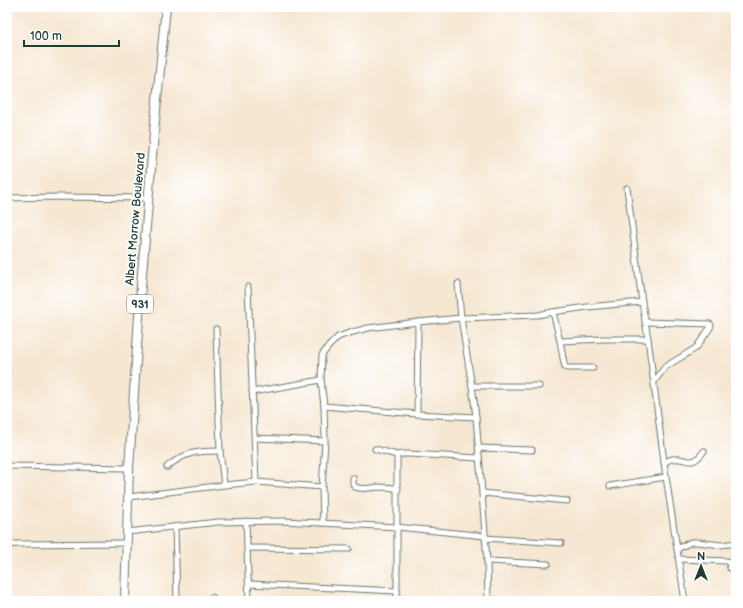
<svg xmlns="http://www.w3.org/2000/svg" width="743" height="608" font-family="'Balsamiq Sans',sans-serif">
<rect width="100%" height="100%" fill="#fff"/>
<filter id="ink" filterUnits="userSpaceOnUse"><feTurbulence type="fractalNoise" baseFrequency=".025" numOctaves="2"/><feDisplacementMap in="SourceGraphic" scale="8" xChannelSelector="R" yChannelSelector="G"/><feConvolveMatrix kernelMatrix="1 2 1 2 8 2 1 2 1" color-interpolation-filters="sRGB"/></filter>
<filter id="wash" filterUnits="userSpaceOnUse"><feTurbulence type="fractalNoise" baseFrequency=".012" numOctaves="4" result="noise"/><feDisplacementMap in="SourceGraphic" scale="16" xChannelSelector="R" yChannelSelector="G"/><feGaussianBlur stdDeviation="0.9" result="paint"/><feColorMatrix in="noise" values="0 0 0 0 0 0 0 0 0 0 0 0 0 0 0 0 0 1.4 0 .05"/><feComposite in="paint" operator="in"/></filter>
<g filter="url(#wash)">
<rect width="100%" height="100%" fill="#f6e7d2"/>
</g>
<g filter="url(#ink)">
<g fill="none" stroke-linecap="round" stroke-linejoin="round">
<g stroke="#6a786b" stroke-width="7">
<g id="street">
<polyline points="627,188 642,302 648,339 666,477 685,601"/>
<polyline points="7,198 58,197 148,198"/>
<polyline points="458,284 461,318 473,393 476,417 482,493 487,561 488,601"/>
<polyline points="248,287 256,482"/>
<polyline points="553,312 587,307 642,302"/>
<polyline points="645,322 710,324 711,325 710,328 696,348 665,367 654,382"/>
<polyline points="216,329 220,451 224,485"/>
<polyline points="560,341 563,358 565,367 568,368 593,368"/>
<polyline points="472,386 539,386"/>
<polyline points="252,392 321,380"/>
<polyline points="324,406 417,414 418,322"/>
<polyline points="417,414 476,417"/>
<polyline points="255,438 325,441"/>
<polyline points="478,448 532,450"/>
<polyline points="375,449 397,455"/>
<path d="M664,463C667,462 669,459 672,459C688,457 691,469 704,451"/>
<polyline points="7,466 129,468"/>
<path d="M167,467C185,452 197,451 220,451"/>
<path d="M353,478V484L355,487C363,490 370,488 378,487C385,487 391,487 398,489"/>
<polyline points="610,486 666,477"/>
<polyline points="482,493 567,501"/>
<polyline points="129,497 224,485 256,482 322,487"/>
<polyline points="246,521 249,601"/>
<polyline points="323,523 322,487 325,441 324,406 321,380 322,355 329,346 338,337 349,333 368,328 418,322 461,318 538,315 553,312 560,341 604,339 648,339"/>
<polyline points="175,527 177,601"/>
<polyline points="127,532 218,522 283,521 397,527 485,536"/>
<polyline points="485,538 561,543"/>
<polyline points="7,545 18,544 127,543"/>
<polyline points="248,548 349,549"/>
<polyline points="677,549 691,542 698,542 721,545 736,543"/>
<polyline points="679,559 727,561 729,563 730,568"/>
<polyline points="487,561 548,564"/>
<polyline points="249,584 397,591"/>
<polyline points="212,597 212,601"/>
<polyline points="488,600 518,601"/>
<polyline points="397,601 397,455 404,454 409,454 479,458"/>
</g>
</g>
<g stroke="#6a786b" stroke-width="10">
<polyline id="primary" points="125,601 129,468 141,286 155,121 166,7"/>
</g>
<use href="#street" stroke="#fff" stroke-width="5"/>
<use href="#primary" stroke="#fff" stroke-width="8"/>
</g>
</g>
<g text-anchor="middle" stroke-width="3.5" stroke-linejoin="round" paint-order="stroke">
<rect fill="#fff" stroke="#627771" stroke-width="1" x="127" y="295" width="26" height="18" rx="3"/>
<g font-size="11" font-weight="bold" fill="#1f3d34">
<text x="140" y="308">931</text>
</g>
<g font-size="12" fill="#1f3d34" stroke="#fff">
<text transform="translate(135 219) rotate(-85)" y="4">Albert Morrow Boulevard</text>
</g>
</g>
<rect width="743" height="608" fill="none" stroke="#fff" stroke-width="24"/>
<g transform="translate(701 566)" stroke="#ffffff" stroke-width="3" paint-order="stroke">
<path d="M0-3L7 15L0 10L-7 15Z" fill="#1f3d34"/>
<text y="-6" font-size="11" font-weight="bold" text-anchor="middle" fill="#1f3d34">N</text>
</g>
<path d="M24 40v6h95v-6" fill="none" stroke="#1f3d34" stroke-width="2"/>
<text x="30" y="40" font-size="12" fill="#1f3d34" stroke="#ffffff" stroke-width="3" paint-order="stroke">100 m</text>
</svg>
